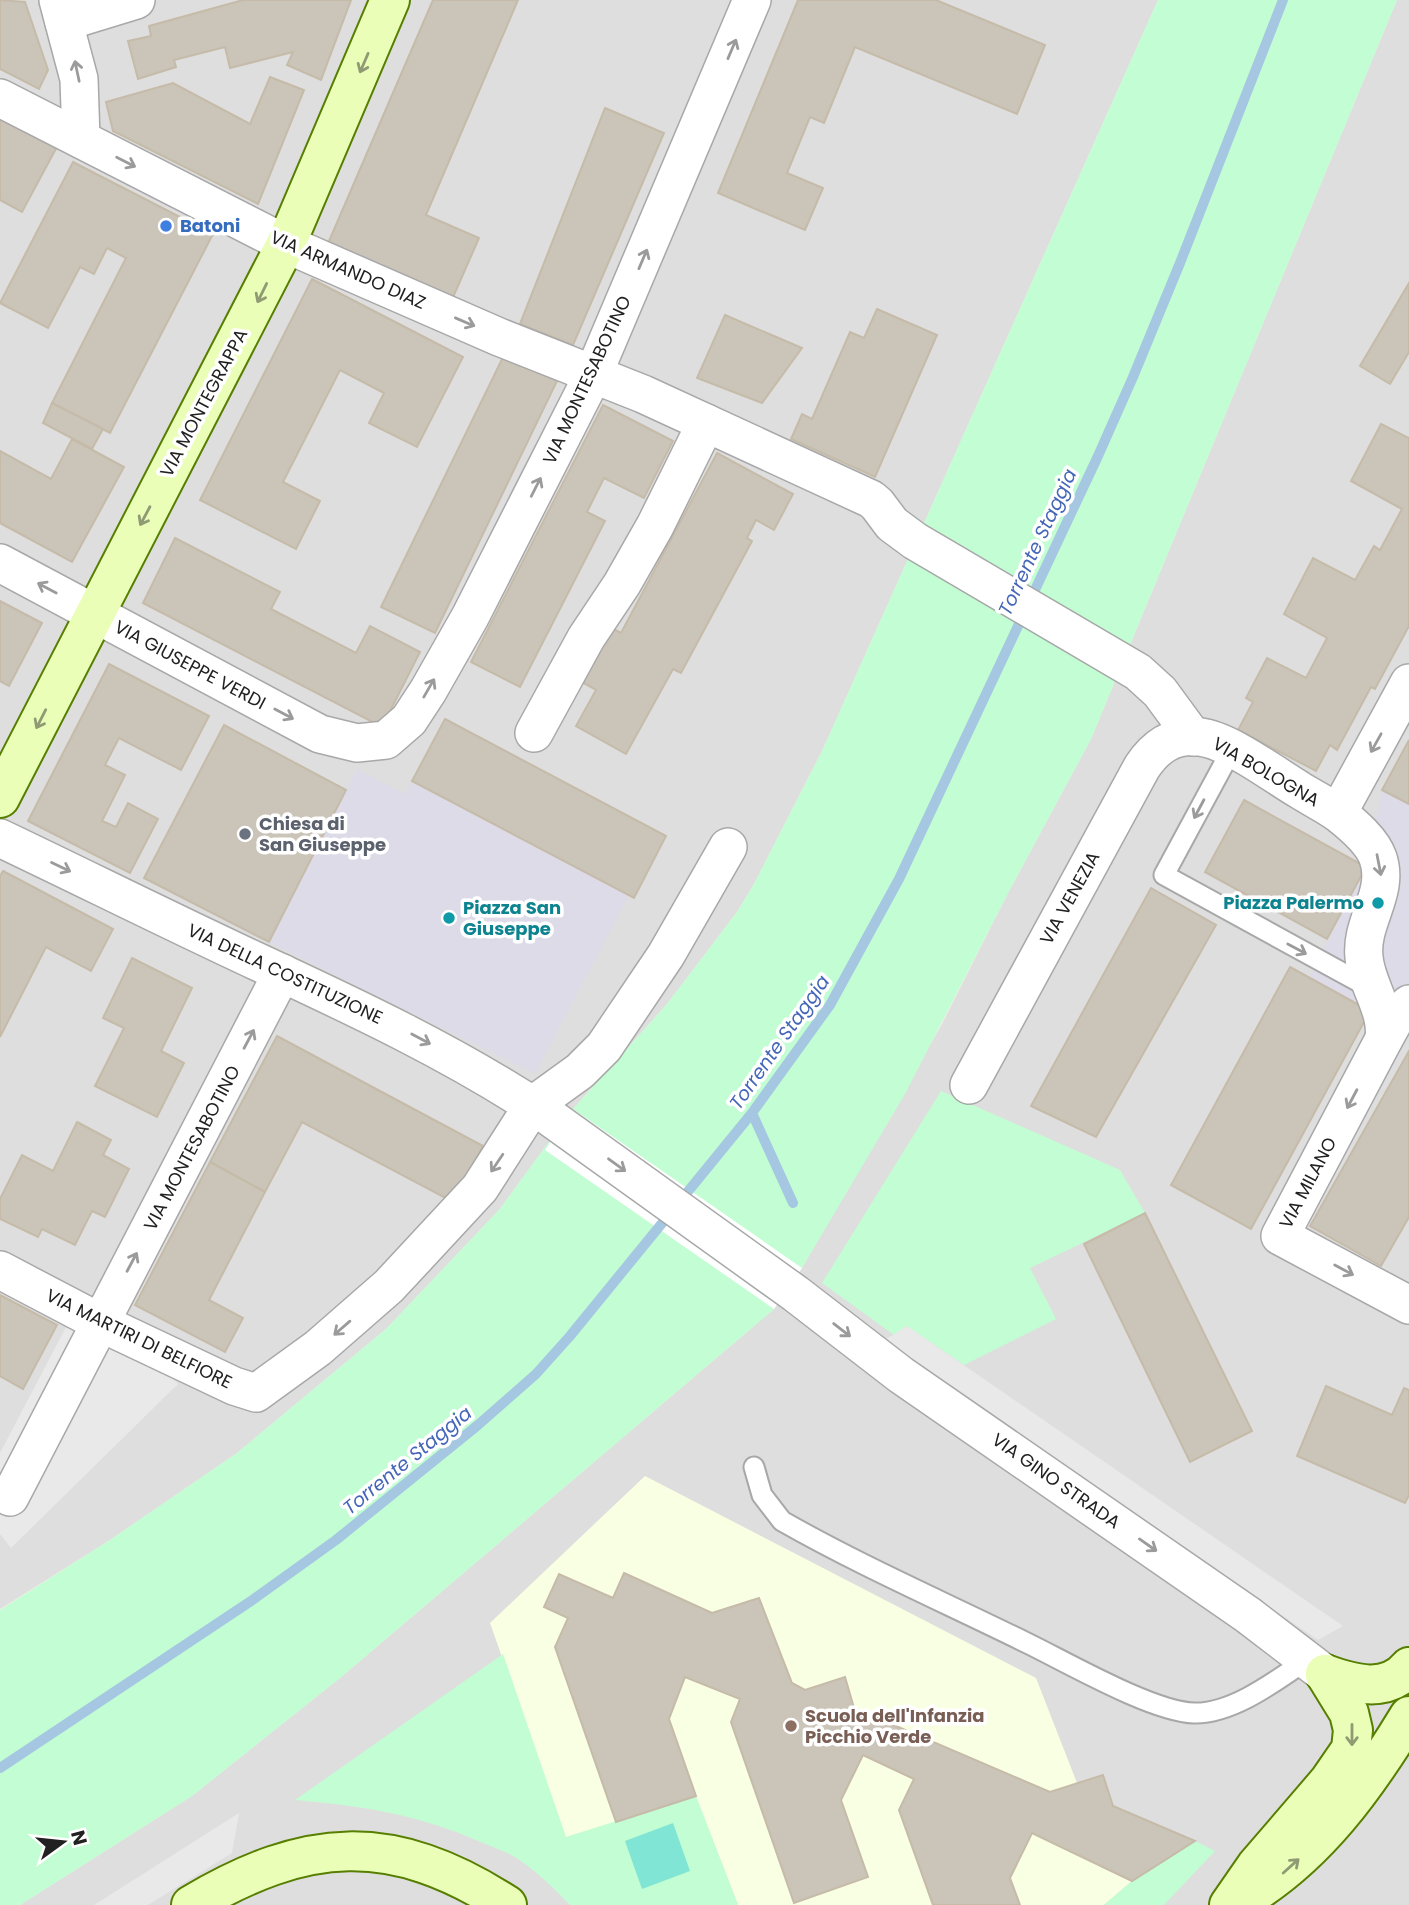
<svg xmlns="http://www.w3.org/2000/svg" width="1409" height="1905" font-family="Poppins,sans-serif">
<rect width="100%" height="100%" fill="#f2f0e7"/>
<g fill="#dfdede">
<polygon points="0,0 1158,0 823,749 754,884 737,912 667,1004 573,1109 499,1210 386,1329 237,1453 110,1540 0,1609"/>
<polygon points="1397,0 1409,0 1409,1905 20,1905 192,1796 340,1678 774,1309 802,1268 942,1024 1007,895 1091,739"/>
</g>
<polygon fill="#f9ffe2" points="645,1476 1036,1678 1077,1783 1103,1775 1113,1806 1195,1841 1132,1881 1104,1905 738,1905 696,1797 566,1838 490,1623"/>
<g fill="#c2fdd3">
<polygon points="1158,0 1397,0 1091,739 1007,895 905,1094 802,1268 774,1309 340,1678 192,1796 20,1905 0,1905 0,1610 110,1540 237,1453 386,1329 499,1210 573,1109 667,1004 737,912 754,884 823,749"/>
<polygon points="941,1091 1120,1170 1145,1213 1030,1268 1056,1319 964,1365 907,1326 894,1335 822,1283"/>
<path d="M503,1654L566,1837L696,1796L738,1905H570C554,1888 537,1872 518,1859C508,1852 495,1848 483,1843C420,1815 364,1806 295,1800Z"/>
<polygon points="1195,1841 1215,1851 1164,1905 1104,1905 1132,1881"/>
</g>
<polygon fill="#80e5d4" points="673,1823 690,1871 642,1889 625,1841"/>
<g fill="#e9e9e9">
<polygon points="907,1326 1343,1626 1318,1640 883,1341"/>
<polygon points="66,1327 159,1365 178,1384 11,1548 0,1534 0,1453"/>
<polygon points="239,1813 232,1853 148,1905 94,1905"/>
</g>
<g fill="#dddbe8">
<polygon points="357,769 405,794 412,781 629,895 535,1074 269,942"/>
<polygon points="1382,790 1409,804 1409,1011 1370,1011 1309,978 1366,867"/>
</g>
<polygon fill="#fff" points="573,1109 802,1268 774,1309 545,1150"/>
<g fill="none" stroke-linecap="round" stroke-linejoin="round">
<g stroke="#a5c7e2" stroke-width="10">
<polyline points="752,1113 793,1203"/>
<polyline points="0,1768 251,1601 336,1540 478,1425 536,1374 570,1336 752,1113 830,1005 899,879 1098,456 1133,377 1180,263 1283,0"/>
</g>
</g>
<g fill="#cac4b9" stroke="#c5bba8" stroke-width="2">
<polygon points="0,0 25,2 48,70 39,89 0,69"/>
<polygon points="243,0 351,0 321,80 287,65 293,52 230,68 225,47 174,60 176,67 138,79 128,41 151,36 149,26"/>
<polygon points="433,0 518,0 426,215 479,238 451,302 326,248"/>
<polygon points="798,0 936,0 1045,45 1017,114 855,47 824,123 810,117 787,173 823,188 805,230 718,193"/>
<polygon points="270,77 304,90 258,204 113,131 106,102 173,83 250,124"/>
<polygon points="605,108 664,133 573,345 520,324"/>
<polygon points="0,114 58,145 22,212 0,200"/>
<polygon points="73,162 213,234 110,433 52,403 126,258 107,248 94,274 80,267 48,328 0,303"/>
<polygon points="312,279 463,357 417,447 369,423 384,393 340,370 283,482 320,501 296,549 200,500"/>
<polygon points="1409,283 1409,352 1390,384 1360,366"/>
<polygon points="877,309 937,335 875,477 791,439 802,414 812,419 850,332 864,338"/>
<polygon points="725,315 802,348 762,403 697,378"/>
<polygon points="504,355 557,381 435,633 381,607"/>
<polygon points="52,403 103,429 92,449 43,423"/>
<polygon points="603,405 673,441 644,498 604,478 587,512 605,521 520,687 471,662"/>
<polygon points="1381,424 1409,438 1409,626 1375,689 1371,687 1337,750 1330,745 1316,771 1238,730 1253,702 1246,698 1267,658 1306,678 1327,638 1284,614 1313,558 1355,580 1374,546 1380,550 1402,509 1351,481"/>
<polygon points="72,439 124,467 72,562 0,523 0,451 51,479"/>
<polygon points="717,453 793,494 774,530 756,520 747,538 752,541 681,673 673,669 626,754 576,726 596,690 580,681 610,627 621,633"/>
<polygon points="175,538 280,592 271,609 356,653 370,626 420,652 382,727 143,603"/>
<polygon points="0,601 42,623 9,686 0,681"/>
<polygon points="109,664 209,716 181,770 119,738 105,765 125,775 102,821 116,827 128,803 158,819 130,873 28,821"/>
<polygon points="445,719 666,836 634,898 412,781"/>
<polygon points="224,725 346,790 269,942 144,878"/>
<polygon points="1409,740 1409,804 1382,790"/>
<polygon points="1244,800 1366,867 1327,939 1205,872"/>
<polygon points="3,871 113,929 91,971 46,947 0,1037 0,876"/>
<polygon points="1151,888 1216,925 1096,1137 1031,1106"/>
<polygon points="132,958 192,988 161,1051 184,1063 157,1117 95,1086 124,1028 103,1018"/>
<polygon points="1290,967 1370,1011 1251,1229 1171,1185"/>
<polygon points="277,1036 483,1146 453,1202 302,1122 265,1192 210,1162"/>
<polygon points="1409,1051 1409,1217 1381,1266 1310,1226"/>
<polygon points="77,1122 111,1140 103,1155 129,1169 105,1217 92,1211 75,1245 42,1229 38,1237 0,1219 0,1199 22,1155 53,1171"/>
<polygon points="210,1162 265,1192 209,1300 243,1318 225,1352 135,1305"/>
<polygon points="1145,1213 1252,1431 1190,1462 1084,1244"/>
<polygon points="0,1295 57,1325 23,1389 0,1376"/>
<polygon points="1326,1386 1392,1415 1404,1388 1409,1390 1409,1495 1405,1503 1297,1456"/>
<polygon points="624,1573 712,1613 759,1598 792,1683 805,1690 845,1677 854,1708 1050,1792 1103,1775 1113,1806 1195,1841 1132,1881 1032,1833 1010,1878 1020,1905 933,1905 899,1810 914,1779 863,1755 841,1800 868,1877 794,1903 731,1722 740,1699 685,1677 669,1719 696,1796 616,1822 555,1647 568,1618 544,1607 559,1574 613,1598"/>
</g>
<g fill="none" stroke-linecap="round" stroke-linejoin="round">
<g stroke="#a8a8a8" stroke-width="23">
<g id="lane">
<polyline points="1232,749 1164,875 1372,989"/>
<path d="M754,1467L762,1495L782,1521C861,1566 946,1603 1029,1644C1068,1663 1153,1712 1194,1713C1233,1714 1277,1680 1308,1659"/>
</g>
</g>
<g stroke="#a8a8a8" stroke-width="40">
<g id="street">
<polyline points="58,0 79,79 81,139"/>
<polyline points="64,22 136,0"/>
<polyline points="0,98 286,244 499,337 643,394 871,499 877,504 892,524 915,541 1138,672 1160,692 1193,737"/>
<polyline points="0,563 320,734 357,743 386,740 409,720 428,691 470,617 593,375 752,0"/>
<polyline points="534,733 586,638 622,584 655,526 706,423"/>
<polyline points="1338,813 1409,683"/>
<path d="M0,838C86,879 172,922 258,962C357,1008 453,1053 544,1113L796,1294L901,1375L1248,1615L1325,1674"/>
<polyline points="1409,1004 1394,1021 1384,1039 1280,1236 1409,1305"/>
<path d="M969,1085L1142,767C1156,746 1173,734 1200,737C1228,740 1273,774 1298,789C1312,798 1327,805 1339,814C1353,825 1372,841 1378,858C1390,893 1360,922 1364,957C1366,985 1388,1010 1384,1039"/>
<polyline points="0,1270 101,1323 234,1386 256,1393 318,1348 389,1286 480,1188 533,1105 580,1071 604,1047 666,955 728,847"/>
<polyline points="10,1497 282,973"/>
</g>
</g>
<g stroke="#567f00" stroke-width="42">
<g id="secondary">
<polyline points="0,798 286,244 390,0"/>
<path d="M1325,1674C1353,1684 1387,1694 1409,1667"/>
<path d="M1246,1898C1317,1855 1366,1787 1409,1716"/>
<path d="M191,1905C306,1837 391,1830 507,1905"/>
<polyline points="1229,1905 1256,1866 1329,1781 1351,1749 1353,1730 1349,1713 1325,1674"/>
</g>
</g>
<use href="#lane" stroke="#fff" stroke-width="19"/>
<use href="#street" stroke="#fff" stroke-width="37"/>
<use href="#secondary" stroke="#ebfeb8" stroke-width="38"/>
</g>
<defs><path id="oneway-shaft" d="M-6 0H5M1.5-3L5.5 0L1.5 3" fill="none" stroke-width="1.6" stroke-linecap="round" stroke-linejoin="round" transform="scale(1.75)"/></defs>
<g stroke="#9b9b9b">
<use href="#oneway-shaft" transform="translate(732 49) rotate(-67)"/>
<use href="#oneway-shaft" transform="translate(77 71) rotate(-102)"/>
<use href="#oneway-shaft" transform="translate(126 162) rotate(27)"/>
<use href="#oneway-shaft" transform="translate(643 259) rotate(-67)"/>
<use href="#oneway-shaft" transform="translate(465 322) rotate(23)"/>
<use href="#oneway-shaft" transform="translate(536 487) rotate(-63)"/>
<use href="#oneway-shaft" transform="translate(47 588) rotate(-152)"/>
<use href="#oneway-shaft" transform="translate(429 688) rotate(-60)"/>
<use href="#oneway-shaft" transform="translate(284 714) rotate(28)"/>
<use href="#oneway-shaft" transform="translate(1376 743) rotate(119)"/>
<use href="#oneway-shaft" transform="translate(1199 809) rotate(118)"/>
<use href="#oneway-shaft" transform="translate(1379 865) rotate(79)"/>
<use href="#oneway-shaft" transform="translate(61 867) rotate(26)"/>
<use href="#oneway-shaft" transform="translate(1297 949) rotate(28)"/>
<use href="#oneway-shaft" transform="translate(249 1039) rotate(-62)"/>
<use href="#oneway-shaft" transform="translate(421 1039) rotate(28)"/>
<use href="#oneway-shaft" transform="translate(1352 1099) rotate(118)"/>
<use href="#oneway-shaft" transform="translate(497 1163) rotate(124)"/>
<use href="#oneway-shaft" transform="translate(617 1165) rotate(36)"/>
<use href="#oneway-shaft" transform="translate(132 1262) rotate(-62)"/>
<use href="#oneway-shaft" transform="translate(1344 1270) rotate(28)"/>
<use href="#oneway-shaft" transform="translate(342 1328) rotate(139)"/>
<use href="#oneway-shaft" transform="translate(842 1330) rotate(38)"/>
<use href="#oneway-shaft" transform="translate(1148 1545) rotate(35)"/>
</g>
<g stroke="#909b74">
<use href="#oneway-shaft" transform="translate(364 63) rotate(113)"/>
<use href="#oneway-shaft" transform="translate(262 293) rotate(116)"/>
<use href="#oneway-shaft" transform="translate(145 516) rotate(118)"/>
<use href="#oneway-shaft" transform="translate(41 719) rotate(117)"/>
<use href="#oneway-shaft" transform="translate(1352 1735) rotate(90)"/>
<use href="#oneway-shaft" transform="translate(1291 1866) rotate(-42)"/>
</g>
<circle fill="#3f7fe0" stroke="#fff" stroke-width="2.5" cx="166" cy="226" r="7"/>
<circle fill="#6b7280" stroke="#fff" stroke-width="2.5" cx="245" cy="834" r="7"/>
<g fill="#0f9aa8" stroke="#fff" stroke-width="2.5">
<circle cx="1378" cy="903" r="7"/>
<circle cx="449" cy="918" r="7"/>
</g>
<circle fill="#8d6e63" stroke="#fff" stroke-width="2.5" cx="791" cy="1726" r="7"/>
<g text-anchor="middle" stroke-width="7" stroke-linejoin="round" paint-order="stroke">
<g font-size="18" font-weight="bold" fill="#366cbe" stroke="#fff" text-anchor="start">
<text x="180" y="232">Batoni</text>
</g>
<g font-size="18" fill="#212121" stroke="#fff">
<text transform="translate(348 270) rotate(24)" y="6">VIA ARMANDO DIAZ</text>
<text transform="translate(587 380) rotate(-65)" y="6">VIA MONTESABOTINO</text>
<text transform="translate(204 403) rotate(-62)" y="6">VIA MONTEGRAPPA</text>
<text transform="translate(190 665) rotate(28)" y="6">VIA GIUSEPPE VERDI</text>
<text transform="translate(1266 772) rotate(30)" y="6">VIA BOLOGNA</text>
<text transform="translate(1070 898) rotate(-61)" y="6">VIA VENEZIA</text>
<text transform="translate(285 974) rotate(25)" y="6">VIA DELLA COSTITUZIONE</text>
<text transform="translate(192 1148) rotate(-62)" y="6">VIA MONTESABOTINO</text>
<text transform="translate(1308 1183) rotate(-62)" y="6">VIA MILANO</text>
<text transform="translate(139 1339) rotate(26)" y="6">VIA MARTIRI DI BELFIORE</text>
<text transform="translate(1056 1481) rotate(35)" y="6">VIA GINO STRADA</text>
</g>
<g font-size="18" font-weight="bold" fill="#5b616d" stroke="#fff" text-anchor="start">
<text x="259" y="830">Chiesa di<tspan x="259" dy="21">San Giuseppe</tspan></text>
</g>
<g font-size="18" font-weight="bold" fill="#0d838f" stroke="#fff" text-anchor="end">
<text x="1364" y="909">Piazza Palermo</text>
<text x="463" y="914" text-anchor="start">Piazza San<tspan x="463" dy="21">Giuseppe</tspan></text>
</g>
<g font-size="18" font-weight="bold" fill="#785e54" stroke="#fff" text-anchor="start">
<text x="805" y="1722">Scuola dell'Infanzia<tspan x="805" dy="21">Picchio Verde</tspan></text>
</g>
<g font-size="19" font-style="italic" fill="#4566b8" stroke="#fff">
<text transform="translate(1037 542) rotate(-65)" y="7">Torrente Staggia</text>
<text transform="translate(779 1042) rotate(-55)" y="7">Torrente Staggia</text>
<text transform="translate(407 1460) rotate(-39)" y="7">Torrente Staggia</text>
</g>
</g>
<g transform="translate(63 1842) rotate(75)" stroke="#ffffff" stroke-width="5" paint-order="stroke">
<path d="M0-5L12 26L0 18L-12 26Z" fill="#212121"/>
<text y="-10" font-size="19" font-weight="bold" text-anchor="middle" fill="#212121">N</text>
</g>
</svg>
